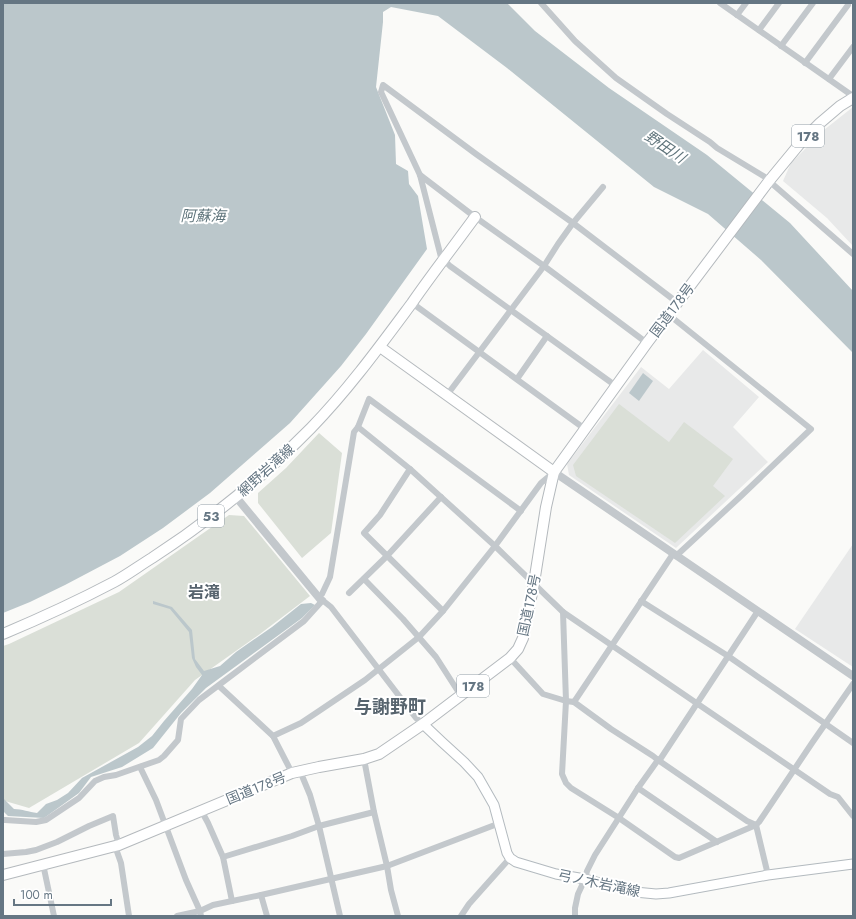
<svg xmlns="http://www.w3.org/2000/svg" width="856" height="919" font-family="Jost,'Noto Sans JP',sans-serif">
<rect width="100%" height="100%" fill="#fafaf8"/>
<g fill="#e8e9e9">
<polygon points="853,107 853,246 827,218 783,181 791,163 824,130"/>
<polygon points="703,350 759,397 733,427 768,462 676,548 569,475 567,464 641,367 669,389"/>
<polygon points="853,544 853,667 795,629"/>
</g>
<g fill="#dadfd7">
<polygon points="619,404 669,442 684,422 733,459 713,486 725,496 675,543 576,476 573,465"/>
<polygon points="319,433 342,453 331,533 302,558 258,503 258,493 286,468"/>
<polygon points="229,515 244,516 310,596 260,634 195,680 139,743 29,808 5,801 3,799 3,646 9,644 119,592"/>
</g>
<g fill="#bbc7cb">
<polygon points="3,3 507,3 535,31 609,88 707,155 790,223 853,291 853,353 761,260 708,214 654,187 507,68 438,16 391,7 383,12 383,22 376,87 395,135 396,164 408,171 409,184 418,196 427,249 366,334 341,366 290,423 210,493 163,528 120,556 65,585 30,602 3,613"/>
<polygon points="643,373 653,381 639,401 629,393"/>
<path d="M153,601L172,607L192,630L195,659L204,671L220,666L236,652L272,627L301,604L311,603L315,605L302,618L206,688L181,713L153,748L122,767L91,777L79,793L44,818L8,816L3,811V798L14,809C22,809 29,812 37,813L46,804L57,800L68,793L82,778L138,747L152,736L164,721L192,689L202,675L196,667L192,658L189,632L170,609L153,604Z"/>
</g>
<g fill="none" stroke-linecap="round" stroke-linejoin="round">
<g stroke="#b3babf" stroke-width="11">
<polyline id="secondary" points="423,724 442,742 464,762 478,777 494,805 507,853 510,858 516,862 556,874 585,879 635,892 656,894 669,893 768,875 853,864"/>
</g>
<g stroke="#b5babe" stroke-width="12">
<g id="primary">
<polyline points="380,347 554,472"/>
<path d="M3,634C41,618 78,601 114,582C127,575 139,566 152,558C209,521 263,477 311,428C348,390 380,346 412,303C432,274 454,246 475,217"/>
</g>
</g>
<g stroke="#b4b9bd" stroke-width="12">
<polyline id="trunk" points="3,875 119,845 292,773 319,767 364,759 379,754 423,724 510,658 518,649 523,638 534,583 546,507 554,472 647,343 769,181 802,141 820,123 840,106 853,98"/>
</g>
<g stroke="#c3c8cc" stroke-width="6">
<polyline points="541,3 575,41 616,78 667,114 710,142 717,148 765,177 769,181 853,254"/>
<polyline points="720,3 850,94 853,98"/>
<polyline points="737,15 746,3"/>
<polyline points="759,30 779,3"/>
<polyline points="781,46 813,3"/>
<polyline points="805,63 848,5"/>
<polyline points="829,79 853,47"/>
<polyline points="420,175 475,217 544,266 647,343"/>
<polyline points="443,259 450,266 616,386"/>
<polyline points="442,261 420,175 381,92 383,85 476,154 573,223 678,303"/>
<polyline points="412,303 585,429"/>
<polyline points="669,315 811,429 741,496 676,556"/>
<polyline points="517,379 547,336"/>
<polyline points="447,395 544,266 558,244 573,223 603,187"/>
<polyline points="410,469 380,515 364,533 443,611"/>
<polyline points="521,511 369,399 358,427 410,469 495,546 563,612 830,794 838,797 853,816"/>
<polyline points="364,579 403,619 436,657 461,696"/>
<polyline points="349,593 387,556 441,497"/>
<polyline points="319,597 322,594 330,577 354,432 358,427"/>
<polyline points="321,599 331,607 416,718 423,724"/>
<polyline points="641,601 728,656 853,743"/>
<polyline points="563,612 566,701 562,774 566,783 571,788 619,818 675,857 679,858 756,825 759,822 812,743 853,684"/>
<polyline points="510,658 543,694 566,701 574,702 673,554"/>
<polyline points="219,686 273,736 292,773"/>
<polyline points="574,702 611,729 653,756 658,760 747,821 756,825"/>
<polyline points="273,736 301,723 319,711 365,680 419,637 443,611 495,546 541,483 553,473"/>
<polyline points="364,759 374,812 387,866 391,890 398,916"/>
<polyline points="140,767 156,800 186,880 200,911 201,916"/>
<polyline points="300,771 310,795 319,826 340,916"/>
<polyline points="638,788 717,842"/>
<polyline points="201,810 208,823 223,857 232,901"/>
<polyline points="3,820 5,820 36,822 46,820 79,798 95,781 104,777 116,775 159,760 164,756 178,740 181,719 199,700 304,621 323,600"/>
<polyline points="756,825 768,875"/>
<polyline points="115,846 121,863 129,916"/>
<polyline points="3,854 26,852 36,850 57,842 89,826 113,816 116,835 119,845"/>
<polyline points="223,857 292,836 319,826 374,812"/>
<polyline points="43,864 54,916"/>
<polyline points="261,895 267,916"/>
<polyline points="177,916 200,911 213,905 261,895 387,866 500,823"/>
<polyline points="461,916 469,904 510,858"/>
<polyline points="575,916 575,908 578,894 585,879 587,871 595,855 638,788 658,760 661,758 758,611"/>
</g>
<g stroke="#c3c8cc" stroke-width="8">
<polyline points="554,472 853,676"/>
<polyline points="236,497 320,599"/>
</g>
<use href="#secondary" stroke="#fff" stroke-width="9"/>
<use href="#primary" stroke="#fff" stroke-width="10"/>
<use href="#trunk" stroke="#fff" stroke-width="10"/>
</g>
<g text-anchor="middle" stroke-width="4" stroke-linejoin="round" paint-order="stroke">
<g fill="#fff" stroke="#939fa8" stroke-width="1">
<rect x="792" y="125" width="32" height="22" rx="3"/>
<rect x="198" y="505" width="26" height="22" rx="3"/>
<rect x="457" y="675" width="32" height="22" rx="3"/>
</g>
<g font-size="13" font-weight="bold" fill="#657683">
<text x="808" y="141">178</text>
<text x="211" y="521">53</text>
<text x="473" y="691">178</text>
</g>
<g font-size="14" fill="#657683" stroke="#fff">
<text transform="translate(672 310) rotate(-53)" y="5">国道178号</text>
<text transform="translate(266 470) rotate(-42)" y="5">網野岩滝線</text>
<text transform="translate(529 605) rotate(-78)" y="5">国道178号</text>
<text transform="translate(256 788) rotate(-22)" y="5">国道178号</text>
<text transform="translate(599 883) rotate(12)" y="5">弓ノ木岩滝線</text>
</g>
<g font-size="15" font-style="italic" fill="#60757c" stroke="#fff">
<text transform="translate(665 147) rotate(34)" y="5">野田川</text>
<text x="203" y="221">阿蘇海</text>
</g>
<g font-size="16" font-weight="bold" fill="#57646e" stroke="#fff">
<text x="204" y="598">岩滝</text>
</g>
<g font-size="18" font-weight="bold" fill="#57646e" stroke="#fff">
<text x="390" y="713">与謝野町</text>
</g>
</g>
<rect width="856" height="919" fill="none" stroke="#657683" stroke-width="8"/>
<path d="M14 899v6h97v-6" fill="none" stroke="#657683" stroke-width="2"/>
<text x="20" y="899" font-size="12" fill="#657683" stroke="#ffffff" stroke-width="3" paint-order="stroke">100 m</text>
</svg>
